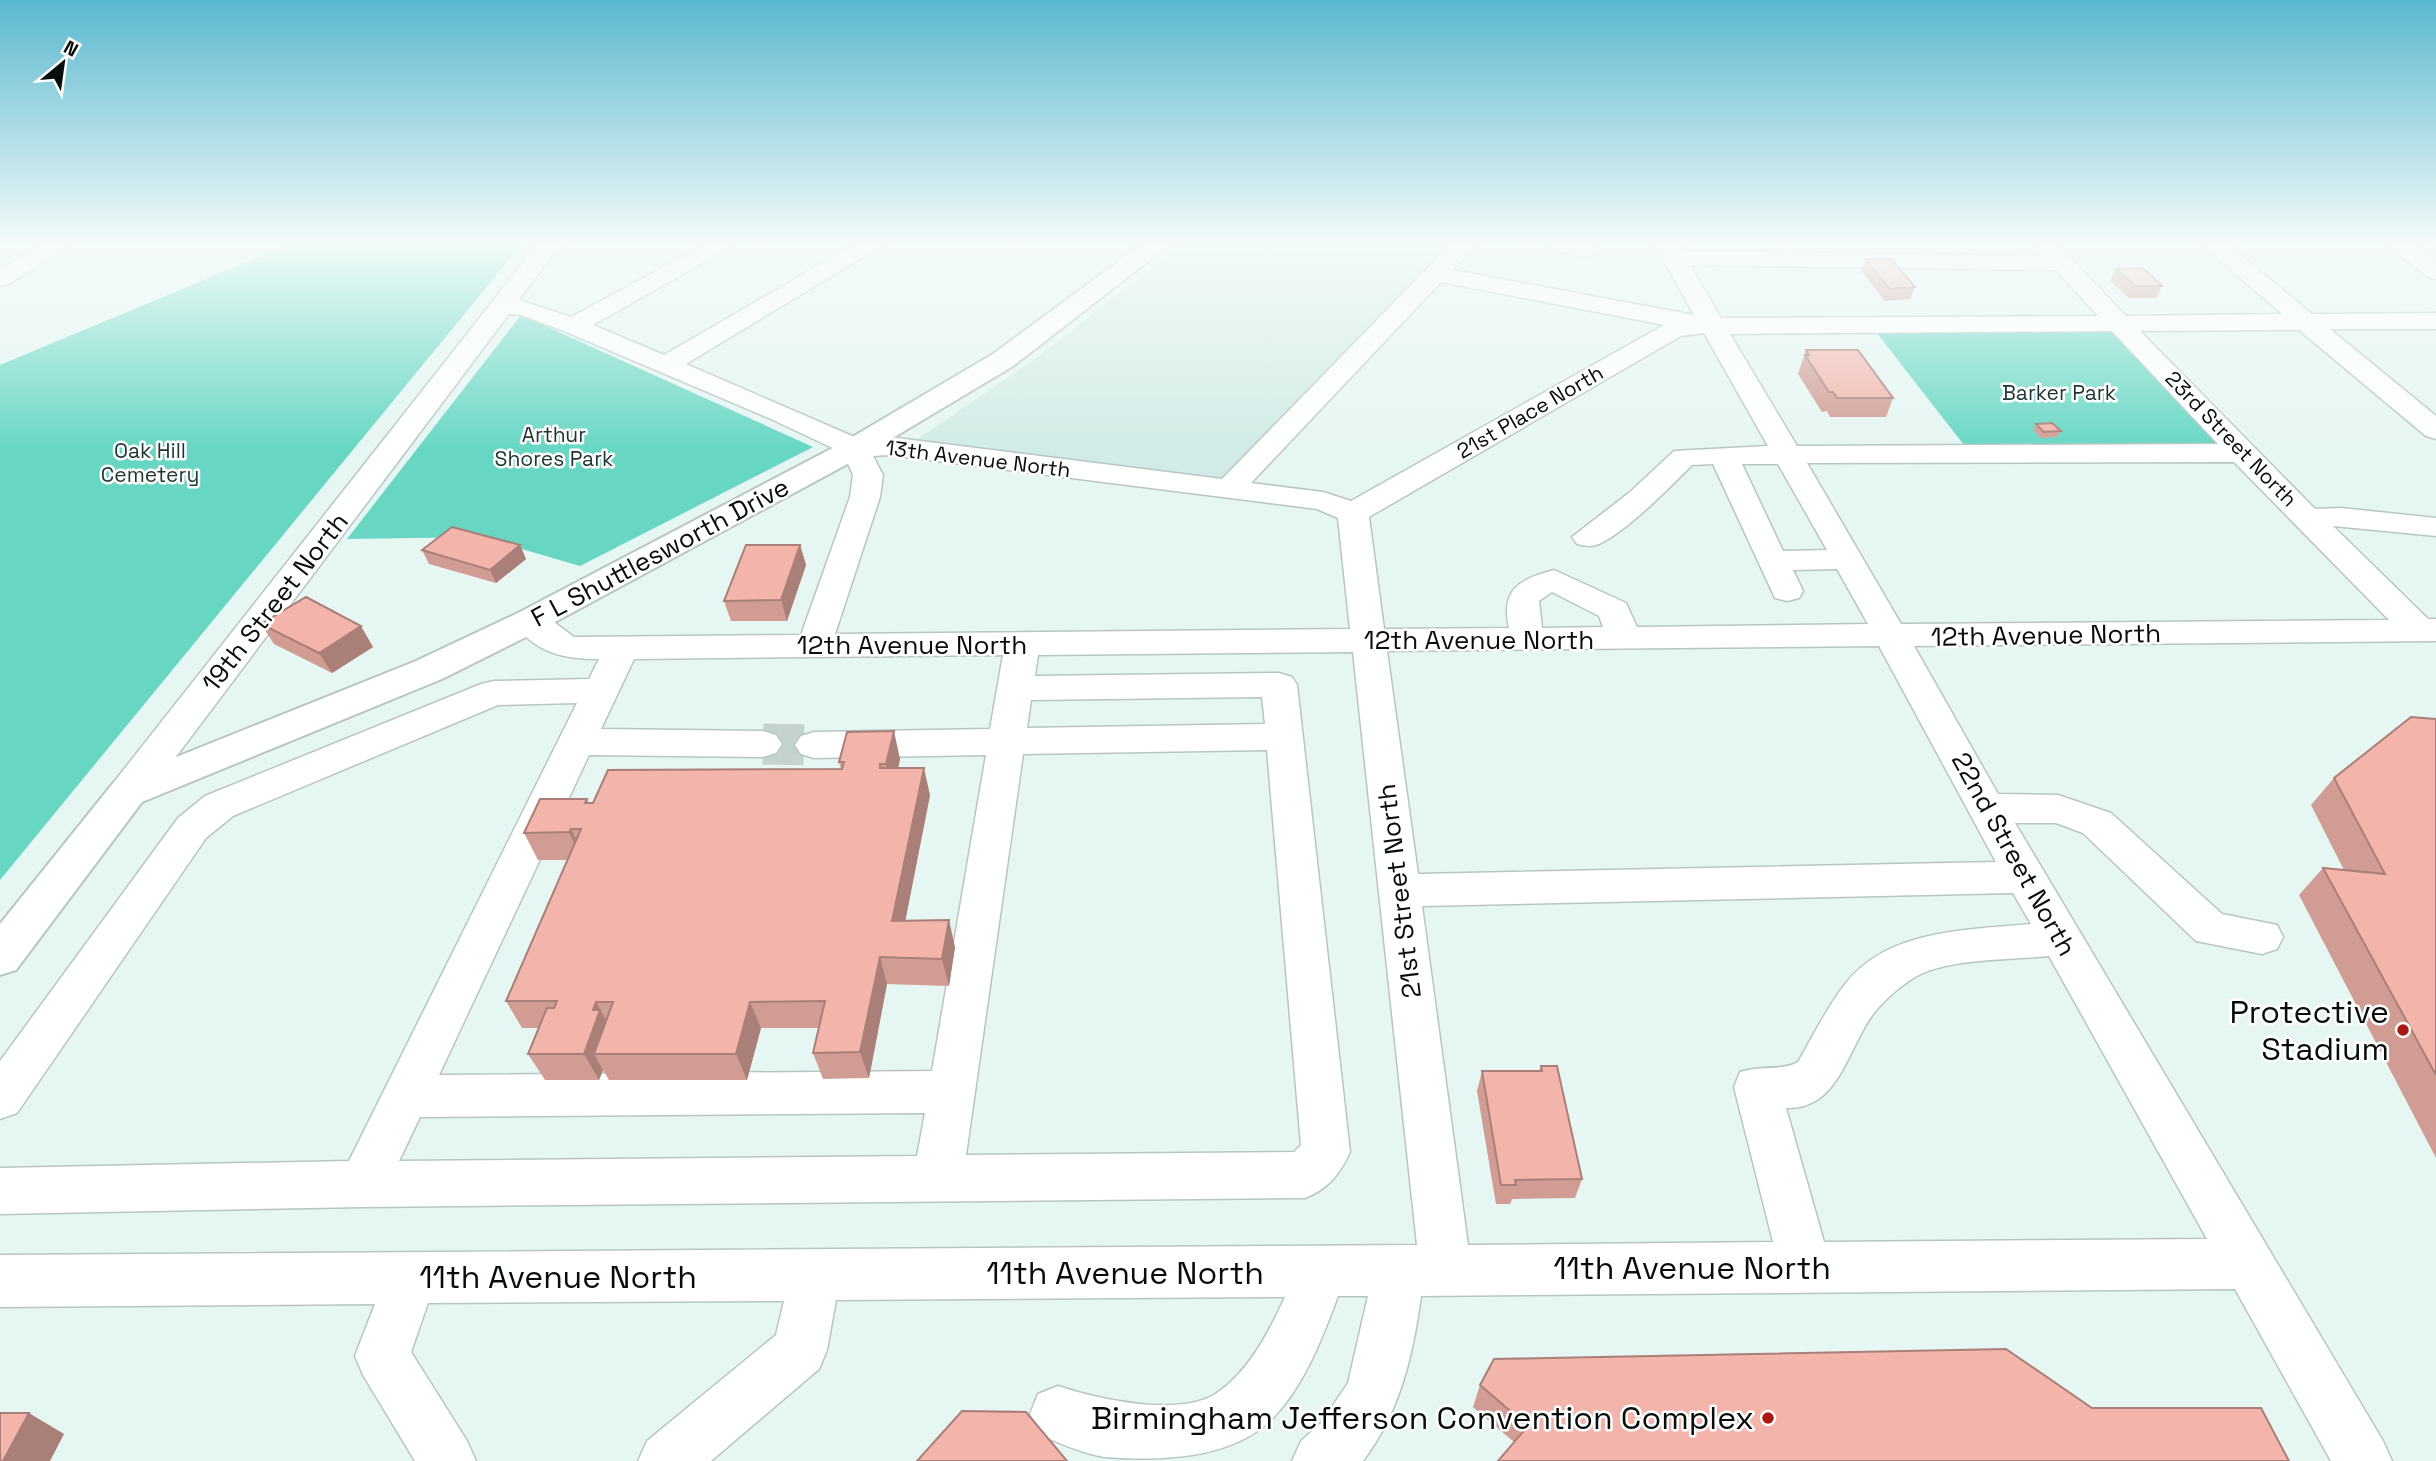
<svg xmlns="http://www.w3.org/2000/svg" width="2436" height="1461" font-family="'Space Grotesk',sans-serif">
<rect width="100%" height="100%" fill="#e6f6f3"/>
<polygon fill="#d2ebe6" points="1181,245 1447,245 1220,480 915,441 1039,356"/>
<g fill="#67d7c4">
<polygon points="288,245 521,245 0,880 0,365"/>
<polygon points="521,315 813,447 580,566 481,537 347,539"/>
<polygon points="1876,332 2129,332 2242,453 1971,454"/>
</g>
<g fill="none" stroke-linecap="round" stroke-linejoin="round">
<polyline stroke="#c5d3d0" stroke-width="41" stroke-dasharray="41 20" stroke-linecap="butt" points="763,744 814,745"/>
<g stroke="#b6c6c3" stroke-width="3">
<g id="minor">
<polygon points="41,245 69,245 9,284 0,286 0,269"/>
<path d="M537,245H560L519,300L571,317L705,245H734L593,325L664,355L854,245H883L686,364L859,439L889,437L1222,479L1450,245H1474L1453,270L1694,315L1655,245H1678L1681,251L2042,256L2034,245H2058L2126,316L2282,314L2202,245H2228L2312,314L2436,313V329H2330L2436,416V439L2426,436L2299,330L2140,331L2315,509L2341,508L2436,518V536L2333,526L2428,619H2436V641L1914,646L1998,794L2058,795L2111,813L2222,914L2277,925L2283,937L2277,949L2262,954L2196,941L2083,833L2056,823H2015L2383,1441L2392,1461H2331L2235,1289L1421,1296C1413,1355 1400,1412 1363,1461H1292L1301,1441L1321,1423L1348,1383L1368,1296H1338C1322,1339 1304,1386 1272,1419C1231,1460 1159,1461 1104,1457C1082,1453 1059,1443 1038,1434L1030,1414L1038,1394L1058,1386C1097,1399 1180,1418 1217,1393C1249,1371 1269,1332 1285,1297L836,1300L827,1350L819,1369L711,1461H638L647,1441L776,1335L784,1301L428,1303L411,1352L467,1441L476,1461H415L363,1375L355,1356L375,1304L0,1307V1255L1417,1245L1353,652L1038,655L1035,676L1279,673L1292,677L1297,685L1350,1152C1340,1174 1328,1189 1305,1198L363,1207L0,1214V1168L349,1161L577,703L498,705L233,816L206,838L17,1113L0,1119V1061L178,818L205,796L481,684L494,681L589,679L599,659C564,659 534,653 513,621L518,613L530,610L542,613L574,637L801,635L850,497L853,475L843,453L771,419L564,331L521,315L509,314L142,802L128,806L114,802L109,792L114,782ZM1690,265L2056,270L2098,316L1721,318ZM1441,282L1664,325L1351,501L1323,492L1251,483ZM2112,331L2218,444L1797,446L1730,334ZM1704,333L1768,446L1674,451L1630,492L1572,537L1577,544C1585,546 1591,547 1599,544C1627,531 1669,488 1692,465L1713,464L1775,598L1787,601L1799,598L1803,591L1793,570L1837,569L1868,624L1637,627L1626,603L1554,570C1520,579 1500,589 1509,628L1384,629L1369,517L1681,336ZM889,455L1317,509L1338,518L1350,629L835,634L880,497L883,475L873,456ZM2234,462L2389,620L1901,624L1807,463ZM1742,464H1778L1827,550L1783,551ZM1552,592L1599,616L1603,627L1542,628L1539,601ZM1879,646L1996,862L1418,874L1387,651ZM1003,655L990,729L814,732L801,736L795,745L801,754L814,758L986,755L932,1071L439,1075L589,755L763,757L776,753L782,744L776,735L763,731L601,729L634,659ZM1262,697L1265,724L1027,728L1031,700ZM1267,750L1301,1145L1294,1152L966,1155L1023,754ZM2013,893L2031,924C1968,930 1889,929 1846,983C1827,1007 1813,1036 1798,1062C1783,1071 1761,1065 1740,1072L1734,1087L1773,1242L1468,1245L1422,906ZM2049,956L2207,1239L1824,1242L1786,1108C1843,1110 1848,1040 1879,1007C1888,997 1901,986 1912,979C1943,958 2010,960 2049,956ZM925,1113L917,1156L399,1161L420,1117Z"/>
<polygon points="1551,245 1593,245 1596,250 1592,255 1584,257 1554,250"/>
<polygon points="2387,245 2414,245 2436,261 2436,279 2428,277"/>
</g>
</g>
<g stroke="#b6c6c3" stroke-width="4">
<polygon id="major" points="1141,245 1169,245 1013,366 866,454 542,629 442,679 142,802 16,970 0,975 0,924 114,782 416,661 518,613 844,442 993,354"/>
</g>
<use href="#minor" fill="#fff" fill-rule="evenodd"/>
<use href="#major" fill="#fff" fill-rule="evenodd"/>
</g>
<g fill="#d19c93">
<polygon points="1865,259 1915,287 1910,299 1885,301 1861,271"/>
<polygon points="2116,269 2162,286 2156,298 2129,298 2110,281"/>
<polygon points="1806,350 1893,398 1886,417 1830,417 1827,411 1822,412 1798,374"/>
<polygon points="2036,424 2061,431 2057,437 2041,438 2033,430"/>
<polygon points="520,545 526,559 496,583 429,564 422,550"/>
<polygon points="800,545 806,565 787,621 731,621 724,601"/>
<polygon points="261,624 373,647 332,673 274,644"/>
<polygon points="2436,719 2436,1158 2299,895 2323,868 2344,870 2311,805 2334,778"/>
<polygon points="900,759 898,768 930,795 905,920 955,947 949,986 887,984 869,1078 823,1079 813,1053 819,1028 761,1028 747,1080 609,1080 603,1070 599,1080 545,1080 528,1054 539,1028 522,1028 506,1001 568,860 538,860 524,833 587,799 589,803 841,769 839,762"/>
<polygon points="1541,1066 1582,1179 1575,1198 1512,1199 1510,1204 1496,1204 1477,1091 1482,1071 1539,1071"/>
<polygon points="1480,1385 2092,1408 1514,1442 1473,1407"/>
</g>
<g fill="#aa7f78">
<polygon points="520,545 526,559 496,583 490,570"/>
<polygon points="800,545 806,565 787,621 781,600"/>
<polygon points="361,626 373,647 332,673 319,653"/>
<polygon points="894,731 900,759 893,792 886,764"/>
<polygon points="924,768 930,795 900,948 892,921"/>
<polygon points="571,829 584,856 582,860 569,832"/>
<polygon points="949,920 955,947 949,986 942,959"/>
<polygon points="880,957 887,984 869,1078 860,1052"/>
<polygon points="596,1002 615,1036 594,1054 603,1070 599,1080 584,1054 593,1010"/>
<polygon points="750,1002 761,1028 747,1080 736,1054"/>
<polygon points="29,1413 64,1434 50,1461 3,1461"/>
</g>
<g fill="#f3b5ab" stroke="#aa7f78" stroke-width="2">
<polygon points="1865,259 1891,259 1915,287 1890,289"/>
<polygon points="2143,268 2162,286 2135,286 2116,269"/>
<polygon points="1806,350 1858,350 1893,398 1837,398 1833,392 1829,392 1805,355 1809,355"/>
<polygon points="2052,423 2061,431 2044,432 2036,424"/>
<polygon points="452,527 520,545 490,570 422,550"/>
<polygon points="746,545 800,545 781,600 724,601"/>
<polygon points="306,597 361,626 319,653 261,624"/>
<polygon points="2411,717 2436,719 2436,1075 2323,868 2385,874 2334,778"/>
<polygon points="894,731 886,764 880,764 880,768 924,768 892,921 949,920 942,959 880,957 860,1052 813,1053 825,1001 750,1002 736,1054 594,1054 613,1002 596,1002 593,1010 600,1010 584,1054 528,1054 547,1008 554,1008 557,1001 506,1001 581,829 571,829 569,832 524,833 540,799 587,799 585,803 593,803 608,770 842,769 844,762 839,762 847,732"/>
<polygon points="1541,1066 1557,1066 1582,1179 1515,1180 1516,1185 1501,1185 1482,1071 1542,1071"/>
<polygon points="2006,1349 2092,1408 2261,1408 2289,1461 1498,1461 1528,1426 1480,1385 1494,1359"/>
<polygon points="962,1411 1026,1412 1067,1461 917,1461"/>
<polygon points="0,1413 29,1413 3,1461 0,1461"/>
</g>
<linearGradient id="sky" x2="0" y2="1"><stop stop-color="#5ab8ce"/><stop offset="0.54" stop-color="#f4fbfa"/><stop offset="1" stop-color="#f4fbfa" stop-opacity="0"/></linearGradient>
<rect width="2436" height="450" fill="url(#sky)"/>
<g fill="#aa1811" stroke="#fff" stroke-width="2.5">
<circle cx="2403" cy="1030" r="7"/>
<circle cx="1768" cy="1418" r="7"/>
</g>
<g text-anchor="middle" stroke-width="5" stroke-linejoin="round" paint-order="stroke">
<g font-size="21" fill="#1e3631" stroke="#fff">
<text x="2059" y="400">Barker Park</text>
<text x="554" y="442">Arthur<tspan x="554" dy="24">Shores Park</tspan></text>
<text x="150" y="458">Oak Hill<tspan x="150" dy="24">Cemetery</tspan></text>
</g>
<g font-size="21" fill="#070d0b" stroke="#fff">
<text transform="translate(1530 412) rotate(-30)" y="7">21st Place North</text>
<text transform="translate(2231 439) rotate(46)" y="7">23rd Street North</text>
<text transform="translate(978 459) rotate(7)" y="7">13th Avenue North</text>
</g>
<g font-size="26" fill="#070d0b" stroke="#fff">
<text transform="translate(660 552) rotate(-28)" y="9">F L Shuttlesworth Drive</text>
<text transform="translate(275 602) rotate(-52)" y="9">19th Street North</text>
<text transform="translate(2046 635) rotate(-1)" y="9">12th Avenue North</text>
<text x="1479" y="649">12th Avenue North</text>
<text x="912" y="654">12th Avenue North</text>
<text transform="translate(2014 854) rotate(61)" y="9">22nd Street North</text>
<text transform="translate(1399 891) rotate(-97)" y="9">21st Street North</text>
</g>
<g font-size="32" fill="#070d0b" stroke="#fff" text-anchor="end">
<text x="2389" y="1023">Protective<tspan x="2389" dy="37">Stadium</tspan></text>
<text x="1754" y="1429">Birmingham Jefferson Convention Complex</text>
</g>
<g font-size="32" fill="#070d0b" stroke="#fff">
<text x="1692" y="1279">11th Avenue North</text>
<text x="1125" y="1284">11th Avenue North</text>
<text x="558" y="1288">11th Avenue North</text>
</g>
</g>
<g transform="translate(63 63) rotate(29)" stroke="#ffffff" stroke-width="5" paint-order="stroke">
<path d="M0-5L12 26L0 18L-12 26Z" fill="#070d0b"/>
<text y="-10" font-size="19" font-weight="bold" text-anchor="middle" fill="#070d0b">N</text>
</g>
</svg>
